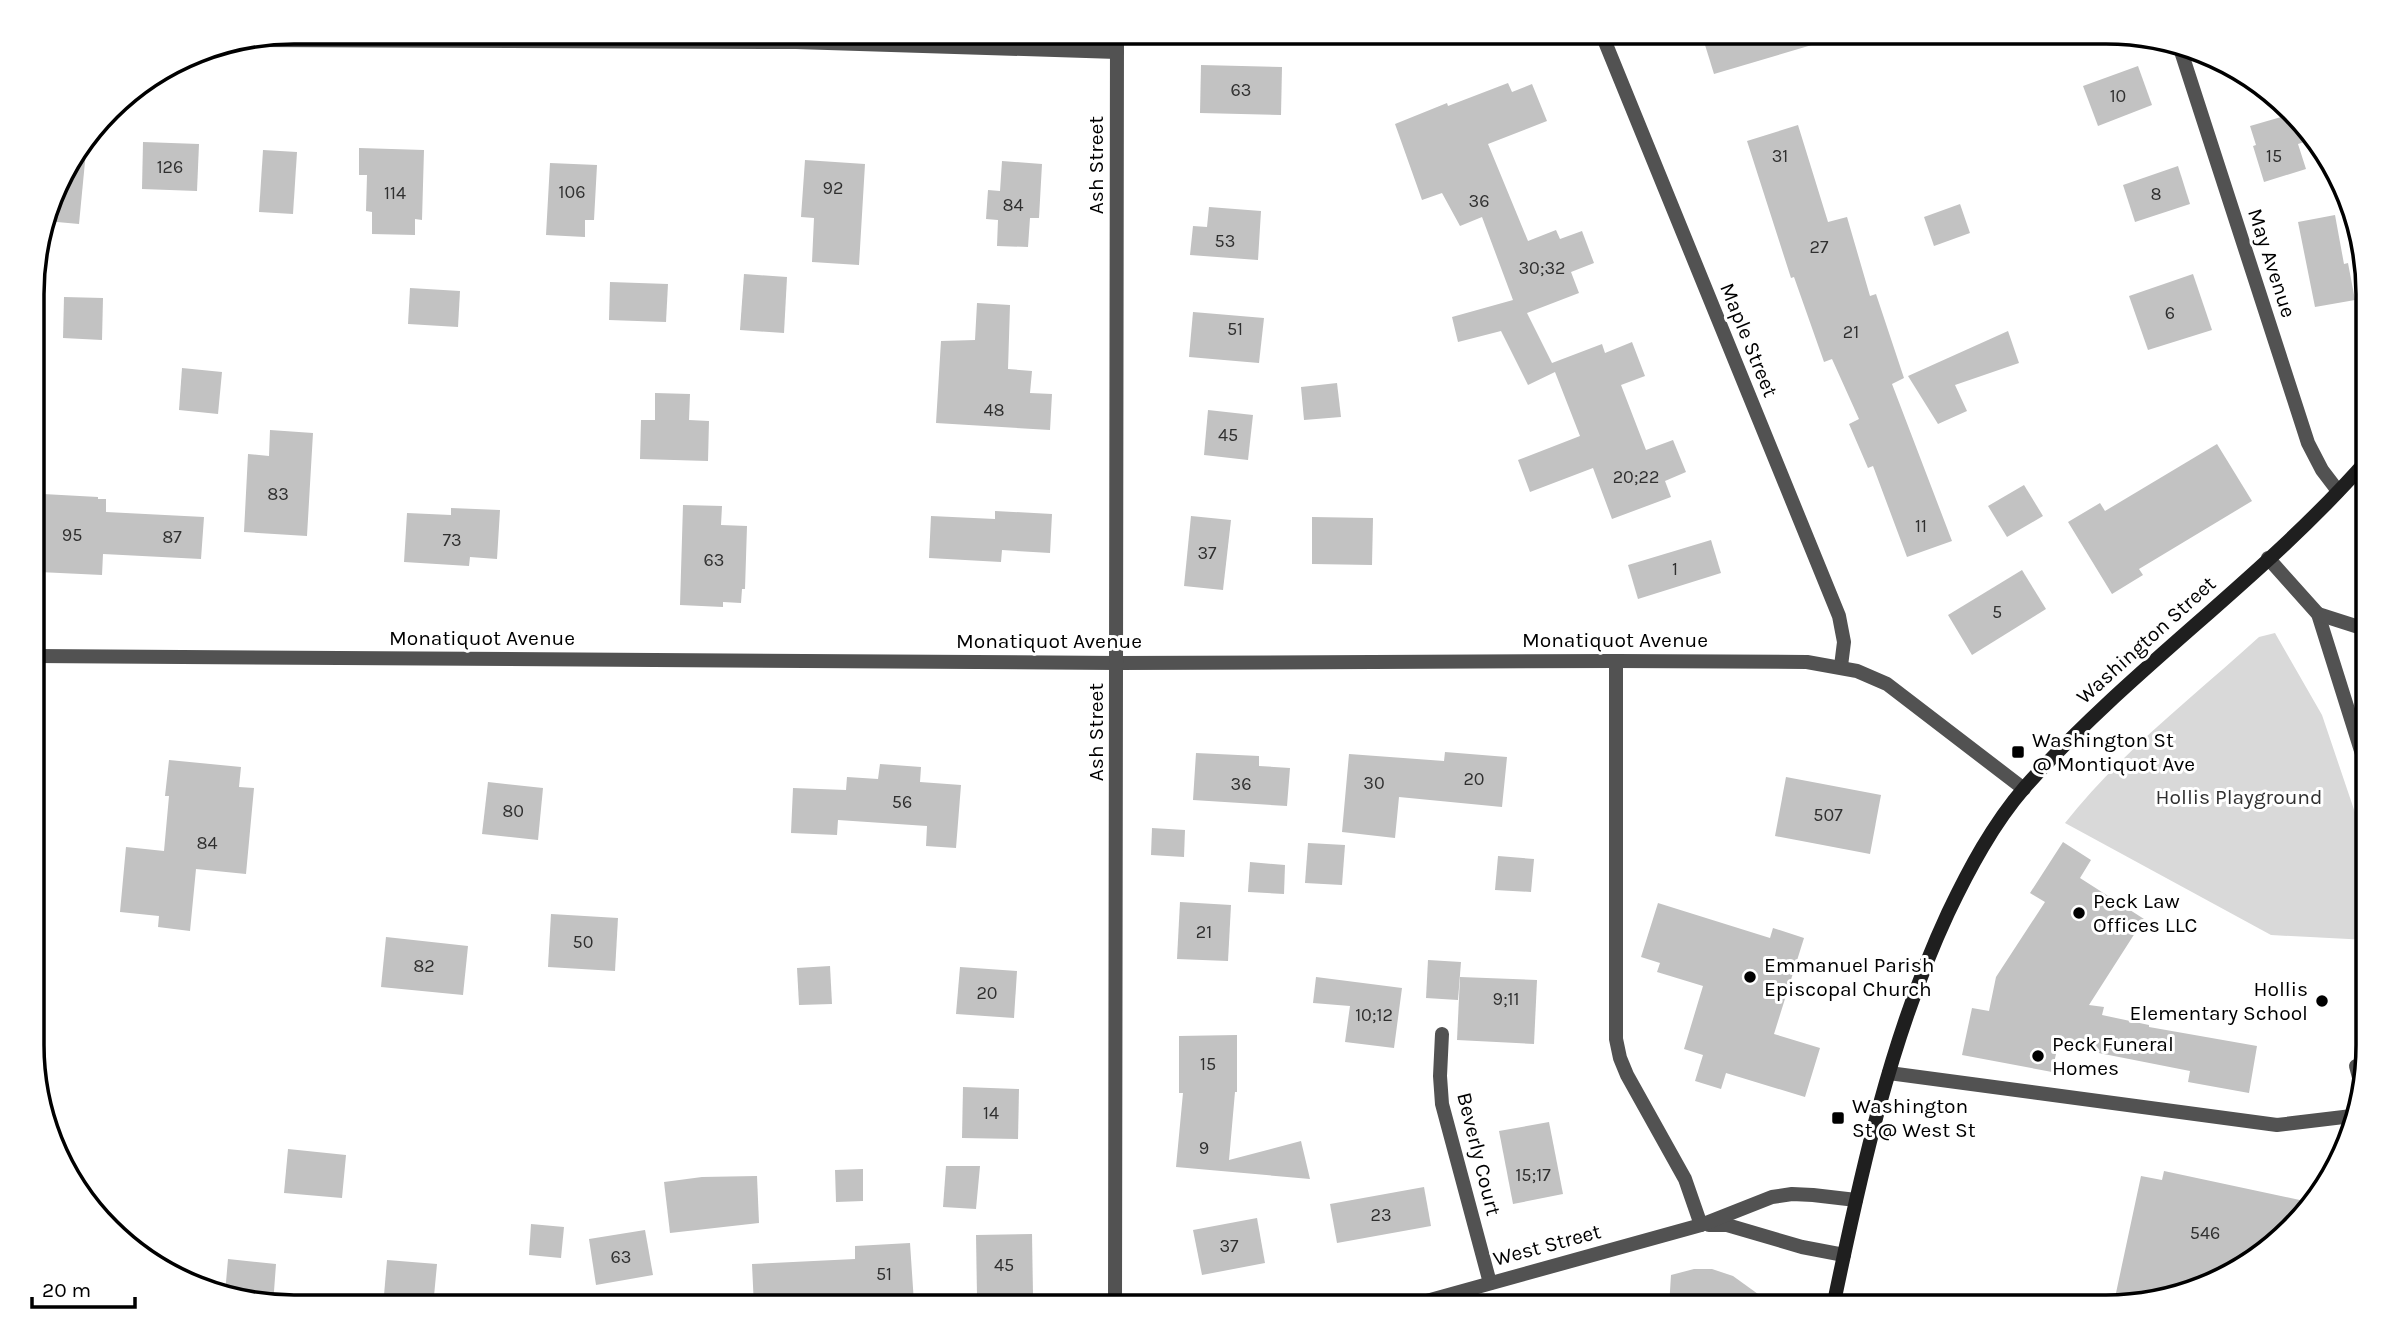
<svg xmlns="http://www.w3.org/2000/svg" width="2400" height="1339" font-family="Karla,sans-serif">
<rect width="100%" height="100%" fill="#fff"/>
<path fill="#d9d9d9" d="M2275,633L2322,715L2368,851V940L2271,935L2065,823C2120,753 2193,697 2259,637Z"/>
<g fill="#c2c2c2">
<polygon points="1701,32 1831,32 1832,39 1714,74"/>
<polygon points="1201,65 1282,67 1281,115 1200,113"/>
<polygon points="2138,66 2152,105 2098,126 2083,86"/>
<polygon points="1508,83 1512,92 1532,84 1547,121 1488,144 1528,241 1556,230 1560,239 1582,231 1594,263 1571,272 1579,293 1527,313 1554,367 1552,363 1602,344 1605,353 1632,342 1645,376 1621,385 1646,450 1673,440 1686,472 1665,481 1671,497 1612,519 1593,468 1530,492 1518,460 1580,436 1555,372 1528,385 1501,331 1458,342 1452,317 1513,300 1482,217 1460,226 1442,193 1422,200 1395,124 1447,103 1448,106"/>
<polygon points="2288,115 2314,139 2298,144 2306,169 2264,182 2253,146 2256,145 2250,126"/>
<polygon points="1798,125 1828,222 1847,217 1870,296 1876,294 1904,378 1892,384 1952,541 1907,557 1873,466 1868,468 1849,424 1859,419 1832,359 1824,362 1794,277 1791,278 1747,141"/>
<polygon points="87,141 79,224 46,221 59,178"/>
<polygon points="143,142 199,144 197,191 142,189"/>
<polygon points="359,148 424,150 422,220 415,219 415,235 372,234 372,212 366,211 367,175 359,175"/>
<polygon points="263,150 297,152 293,214 259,212"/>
<polygon points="805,160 865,164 859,265 812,262 814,218 801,217"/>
<polygon points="1002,161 1042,164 1039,218 1030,218 1028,247 997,246 998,220 986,219 988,190 1000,191"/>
<polygon points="550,163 597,165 594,220 585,220 585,237 546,235"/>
<polygon points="2178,166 2190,204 2135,222 2123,185"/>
<polygon points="1960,204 1970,233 1934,246 1924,217"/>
<polygon points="1209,207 1261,211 1258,260 1190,255 1193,226 1207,227"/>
<polygon points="2335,215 2344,264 2348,263 2355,300 2315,307 2298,222"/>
<polygon points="744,274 787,277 784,333 740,330"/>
<polygon points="2193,274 2212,330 2148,350 2129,296"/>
<polygon points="610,282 668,284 666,322 609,320"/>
<polygon points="410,288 460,291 458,327 408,324"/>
<polygon points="64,297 103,298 102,340 63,338"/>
<polygon points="977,303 1010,305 1008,369 1032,371 1030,393 1052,394 1050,430 936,423 941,341 975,340"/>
<polygon points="1193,312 1264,318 1259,363 1189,357"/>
<polygon points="2008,331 2019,363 1955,385 1967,411 1938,424 1908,376"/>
<polygon points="182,368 222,372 218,414 179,410"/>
<polygon points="1337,383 1341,417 1304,420 1301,387"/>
<polygon points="655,393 690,394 689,420 709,421 708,461 640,459 641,420 655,420"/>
<polygon points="1208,410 1253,415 1248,460 1204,455"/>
<polygon points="270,430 313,433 307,536 244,532 248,454 269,456"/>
<polygon points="2217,444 2252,501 2139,569 2143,575 2112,594 2068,522 2100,503 2105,511"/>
<polygon points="2024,485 2043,516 2007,537 1988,506"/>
<polygon points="43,494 98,497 98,499 106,499 106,512 204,517 201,559 103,554 102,575 39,572"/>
<polygon points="683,505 722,506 721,525 747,526 745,589 742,589 741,603 723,602 723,607 680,605"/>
<polygon points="451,508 500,510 497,559 470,557 469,566 404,562 407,513 451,515"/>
<polygon points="995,511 1052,514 1050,553 1002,550 1001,562 929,558 931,516 995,519"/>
<polygon points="1191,516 1231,520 1223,590 1184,586"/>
<polygon points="1312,517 1373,518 1372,565 1312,564"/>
<polygon points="1711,540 1721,573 1638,599 1628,565"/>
<polygon points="2022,570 2046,609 1972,655 1948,615"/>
<polygon points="1445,752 1507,757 1502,807 1399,797 1395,838 1342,832 1349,754 1444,761"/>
<polygon points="1196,753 1259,756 1259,766 1290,768 1287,806 1193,800"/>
<polygon points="169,760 241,767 239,787 254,788 246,874 196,869 190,931 158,927 159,916 120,912 126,847 164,851 169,796 165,796"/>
<polygon points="880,764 921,767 920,782 961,785 956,848 926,846 927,826 838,820 837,835 791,833 793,788 846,790 847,777 878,779"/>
<polygon points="1786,777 1881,795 1870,854 1775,836"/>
<polygon points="488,782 543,788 538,840 482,834"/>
<polygon points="1152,828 1185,830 1184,857 1151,855"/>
<polygon points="2063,842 2091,860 2080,878 2144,919 2089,1005 2104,1007 2102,1015 2149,1025 2149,1027 2257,1046 2249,1093 2188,1082 2190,1071 2058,1045 2052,1072 1962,1055 1972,1008 1989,1011 1996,977 2045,902 2030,893"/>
<polygon points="1308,843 1345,845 1342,885 1305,883"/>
<polygon points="1498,856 1534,859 1531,892 1495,890"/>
<polygon points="1250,862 1285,865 1284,894 1248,892"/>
<polygon points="1180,902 1231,905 1228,961 1177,959"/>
<polygon points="1658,903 1770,938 1773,928 1804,938 1774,1034 1820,1048 1805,1097 1726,1073 1721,1089 1695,1081 1703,1055 1684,1049 1703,986 1657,972 1660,963 1641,957"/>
<polygon points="551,914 618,918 615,971 548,967"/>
<polygon points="386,937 468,946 463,995 381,987"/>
<polygon points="1428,960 1461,962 1458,1000 1426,998"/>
<polygon points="830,966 832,1004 799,1005 797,968"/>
<polygon points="960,967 1017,971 1014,1018 956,1014"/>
<polygon points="1316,977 1402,988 1394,1048 1345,1042 1350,1006 1313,1003"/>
<polygon points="1460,977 1537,980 1534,1044 1457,1040"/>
<polygon points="1237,1035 1237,1092 1235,1092 1229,1160 1301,1141 1310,1179 1176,1167 1183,1093 1179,1093 1179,1036"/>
<polygon points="963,1087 1019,1089 1018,1139 962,1138"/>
<polygon points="1549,1122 1563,1194 1513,1204 1499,1131"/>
<polygon points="288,1149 346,1155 342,1198 284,1193"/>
<polygon points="946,1166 980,1166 976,1209 943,1207"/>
<polygon points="863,1169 863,1201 836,1202 835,1170"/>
<polygon points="2164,1171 2309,1202 2251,1263 2190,1294 2113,1307 2141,1176 2162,1180"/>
<polygon points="757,1176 759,1223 670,1233 664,1182 702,1177"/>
<polygon points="1424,1187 1431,1226 1337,1243 1330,1204"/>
<polygon points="1257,1218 1265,1263 1202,1275 1193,1230"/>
<polygon points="531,1224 564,1227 561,1258 529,1255"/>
<polygon points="645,1230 653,1275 596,1285 589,1239"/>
<polygon points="1032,1234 1033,1295 977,1296 976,1235"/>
<polygon points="910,1243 914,1303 858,1306 858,1302 754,1307 752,1264 855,1259 855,1246"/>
<polygon points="228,1259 276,1264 273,1305 230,1299 230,1295 225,1294"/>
<polygon points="387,1260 437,1264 433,1307 383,1307"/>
<polygon points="1694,1269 1712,1269 1733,1276 1776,1307 1669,1307 1671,1275"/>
</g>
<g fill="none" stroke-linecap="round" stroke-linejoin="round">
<g stroke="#525252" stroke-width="14">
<polyline points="2268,558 2318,614 2368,773"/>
<polyline points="2318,614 2368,630"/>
<polyline points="1616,661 1616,1039 1620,1058 1627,1075 1685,1179 1701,1225"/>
<polyline points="1889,1073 2277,1125 2352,1116"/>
<polyline points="2361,1085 2356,1066 2367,1064"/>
</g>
<g stroke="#525252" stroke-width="14">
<polyline points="1601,32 1839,616 1844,642 1841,666"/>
<polyline points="825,38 849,32"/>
<polyline points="249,40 796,42 1117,52"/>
<polyline points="2178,42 2308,443 2322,470 2338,491"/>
<polyline points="34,656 1118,663 1616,661 1807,662 1857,671 1887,684 2024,789"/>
<polyline points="1442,1034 1440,1076 1442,1104 1490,1283"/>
<polyline points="1115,1307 1117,32"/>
</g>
<g stroke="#525252" stroke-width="14">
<polyline points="1709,1225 1727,1225 1802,1247 1844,1255"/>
<polyline points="1405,1307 1701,1225 1772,1197 1792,1194 1813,1195 1856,1200"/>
</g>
<path stroke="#1f1f1f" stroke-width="14" d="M1833,1307C1861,1172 1890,1038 1948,913C1969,869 1993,824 2025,787C2131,668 2264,578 2368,459"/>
</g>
<g fill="#000" stroke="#fff" stroke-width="2.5">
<rect x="2011" y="745" width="14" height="14" rx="3.5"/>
<circle cx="2079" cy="913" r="7"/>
<circle cx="1750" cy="977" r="7"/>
<circle cx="2322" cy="1001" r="7"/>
<circle cx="2038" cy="1056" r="7"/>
<rect x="1831" y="1111" width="14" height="14" rx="3.5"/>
</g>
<g text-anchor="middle" stroke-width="6" stroke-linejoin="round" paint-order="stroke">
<g font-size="18" fill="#303030">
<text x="1241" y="96">63</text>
<text x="2118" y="102">10</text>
<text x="1780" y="162">31</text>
<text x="2274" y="162">15</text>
<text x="170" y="173">126</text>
<text x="833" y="194">92</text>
<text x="572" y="198">106</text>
<text x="395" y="199">114</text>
<text x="2156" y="200">8</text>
<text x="1479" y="207">36</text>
<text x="1013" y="211">84</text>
<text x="1225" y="247">53</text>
<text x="1819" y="253">27</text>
<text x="1542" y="274">30;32</text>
<text x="2170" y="319">6</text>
<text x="1235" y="335">51</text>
<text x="1851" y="338">21</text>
<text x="994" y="416">48</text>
<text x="1228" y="441">45</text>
<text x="1636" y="483">20;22</text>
<text x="278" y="500">83</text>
<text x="1921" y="532">11</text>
<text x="72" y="541">95</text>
<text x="172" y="543">87</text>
<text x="452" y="546">73</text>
<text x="1207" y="559">37</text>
<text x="714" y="566">63</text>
<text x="1675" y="575">1</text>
<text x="1997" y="618">5</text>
<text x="1474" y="785">20</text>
<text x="1374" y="789">30</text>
<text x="1241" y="790">36</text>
<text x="902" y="808">56</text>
<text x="513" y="817">80</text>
<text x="1828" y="821">507</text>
<text x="207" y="849">84</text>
<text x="1204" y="938">21</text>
<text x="583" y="948">50</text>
<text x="424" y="972">82</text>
<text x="987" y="999">20</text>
<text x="1506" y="1005">9;11</text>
<text x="1374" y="1021">10;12</text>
<text x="1208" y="1070">15</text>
<text x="991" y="1119">14</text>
<text x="1204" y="1154">9</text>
<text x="1533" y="1181">15;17</text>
<text x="1381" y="1221">23</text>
<text x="2205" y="1239">546</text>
<text x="1229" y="1252">37</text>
<text x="621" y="1263">63</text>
<text x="1004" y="1271">45</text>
<text x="884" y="1280">51</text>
</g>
<g font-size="21" fill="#000" stroke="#fff">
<text transform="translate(1096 165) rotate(-90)" y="7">Ash Street</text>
<text transform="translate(2272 263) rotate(72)" y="7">May Avenue</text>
<text transform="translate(1749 340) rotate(68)" y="7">Maple Street</text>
<text x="482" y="645">Monatiquot Avenue</text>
<text x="1615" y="647">Monatiquot Avenue</text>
<text transform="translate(2146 640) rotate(-42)" y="7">Washington Street</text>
<text x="1049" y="648">Monatiquot Avenue</text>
<text transform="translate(1096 732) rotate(-90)" y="7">Ash Street</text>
<text transform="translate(1479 1154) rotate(76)" y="7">Beverly Court</text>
<text transform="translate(1547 1245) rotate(-15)" y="7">West Street</text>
</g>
<g font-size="21" fill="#000" stroke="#fff" text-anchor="start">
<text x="2032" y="747">Washington St<tspan x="2032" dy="24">@ Montiquot Ave</tspan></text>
<text x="2093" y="908">Peck Law<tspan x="2093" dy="24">Offices LLC</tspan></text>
<text x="1764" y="972">Emmanuel Parish<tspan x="1764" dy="24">Episcopal Church</tspan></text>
<text x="2308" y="996" text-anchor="end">Hollis<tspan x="2308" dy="24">Elementary School</tspan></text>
<text x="2052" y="1051">Peck Funeral<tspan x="2052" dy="24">Homes</tspan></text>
<text x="1852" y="1113">Washington<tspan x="1852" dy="24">St @ West St</tspan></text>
</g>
<g font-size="21" fill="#303030" stroke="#fff">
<text x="2239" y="804">Hollis Playground</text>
</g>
</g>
<path d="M0 0H2400V1339H0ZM294 44H2106A250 250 0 0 1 2356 294V1045A250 250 0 0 1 2106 1295H294A250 250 0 0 1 44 1045V294A250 250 0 0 1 294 44Z" fill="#fff" fill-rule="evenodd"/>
<path fill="none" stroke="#000" stroke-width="3.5" d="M294 44H2106A250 250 0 0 1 2356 294V1045A250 250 0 0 1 2106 1295H294A250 250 0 0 1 44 1045V294A250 250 0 0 1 294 44Z"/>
<path d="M32 1297v10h103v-10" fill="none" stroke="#000000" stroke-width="3.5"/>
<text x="42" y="1297" font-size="21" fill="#000000" stroke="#ffffff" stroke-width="5" paint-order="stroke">20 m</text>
</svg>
